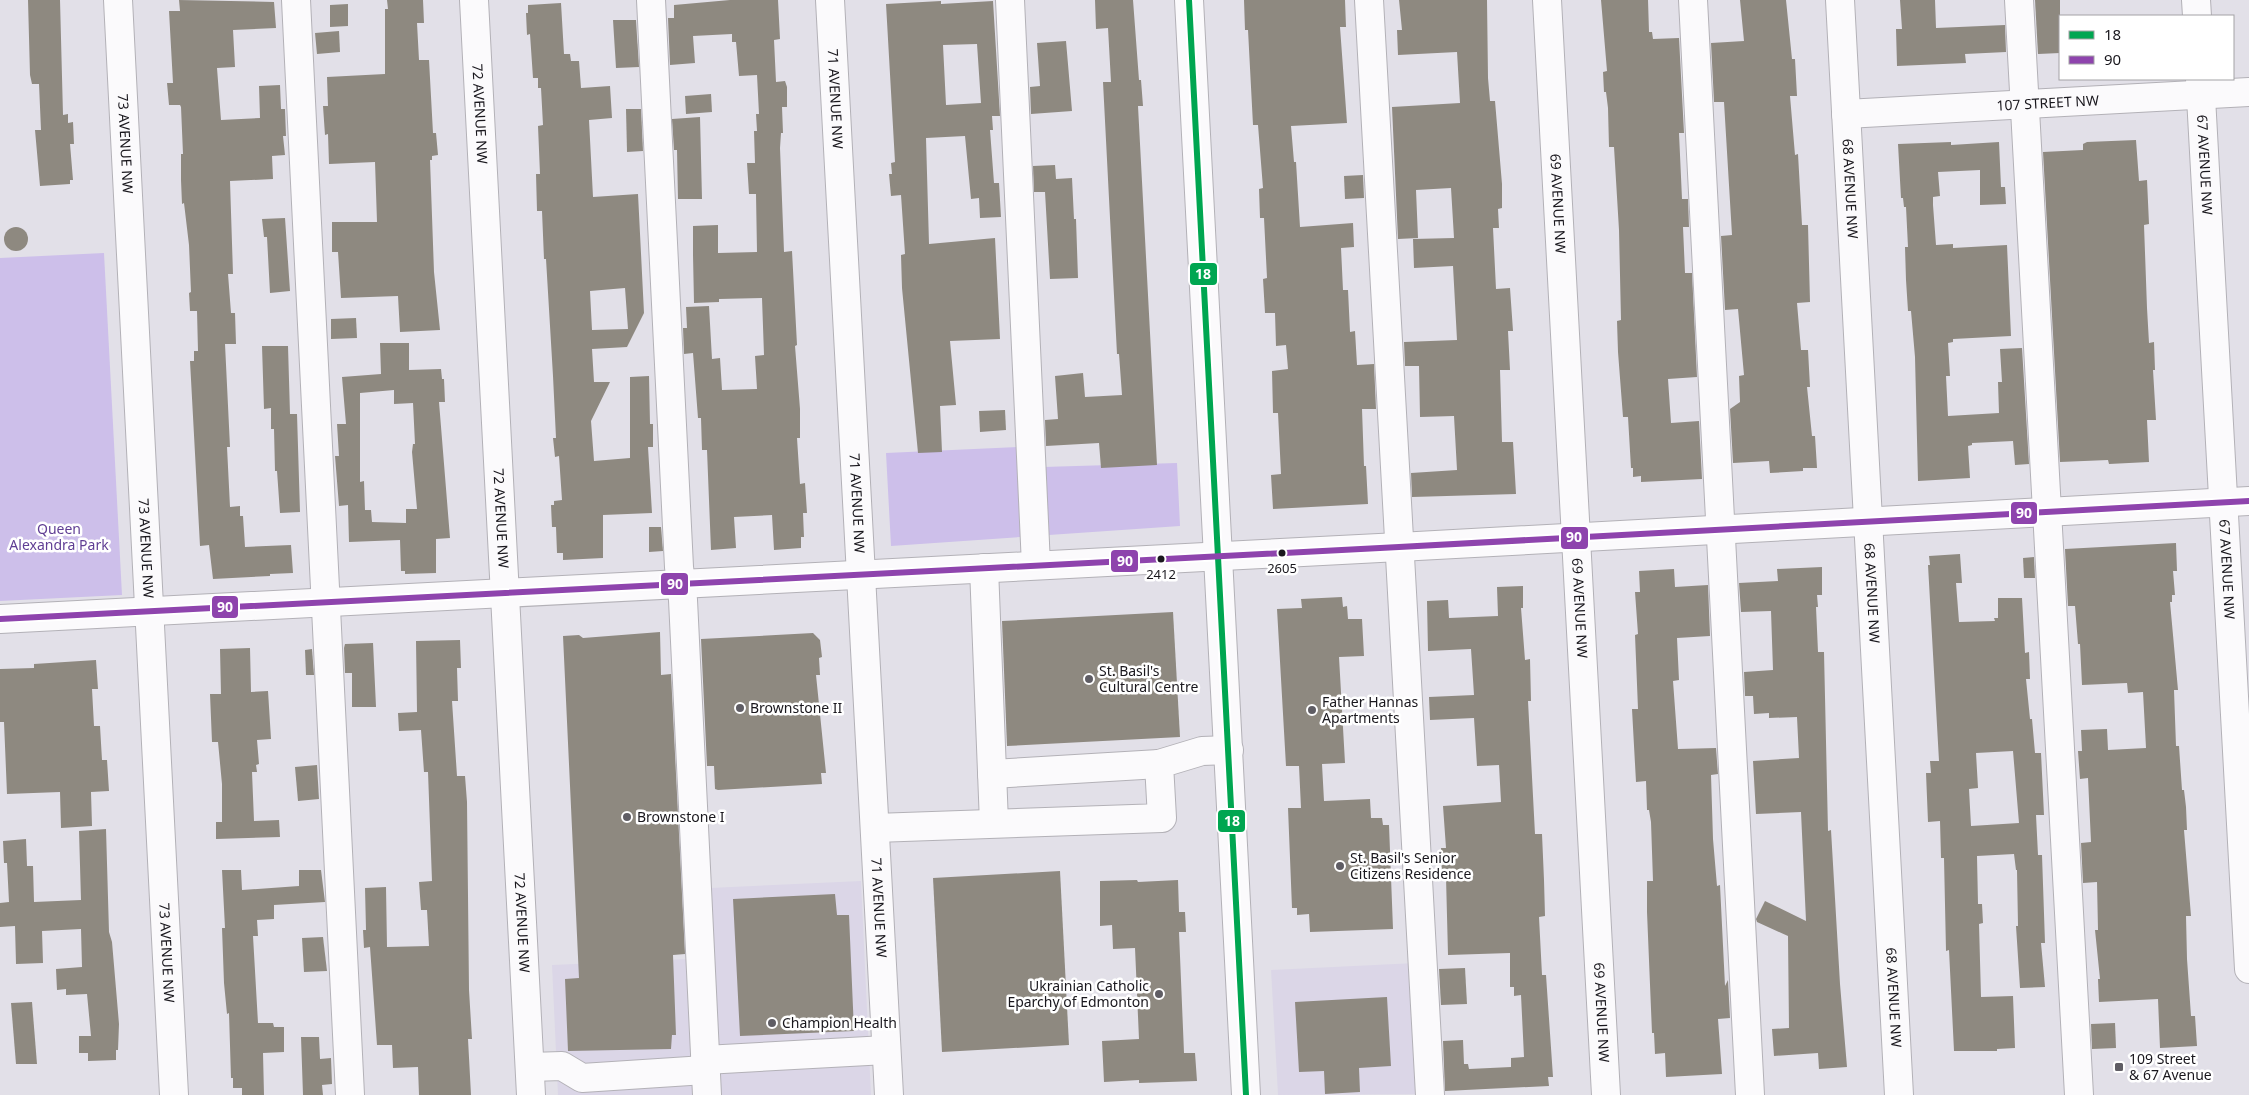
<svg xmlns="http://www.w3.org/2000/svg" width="2249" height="1095" font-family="'Noto Sans',sans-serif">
<rect width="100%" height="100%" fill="#e2e0e8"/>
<g fill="#dbd6e7">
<polygon points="861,881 871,1095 558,1095 552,965 712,958 710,888"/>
<polygon points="1416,963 1423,1094 1278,1095 1271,970"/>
</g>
<g fill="#cdbfea">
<polygon points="104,253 122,595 0,601 0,258"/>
<polygon points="1042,446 1043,467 1177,463 1180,526 891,546 886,453"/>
</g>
<g fill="#8e8980" fill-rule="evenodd">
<polygon points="28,0 60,0 63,115 68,114 68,123 73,122 74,144 70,144 73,180 70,180 70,184 40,186 35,130 41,130 39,84 32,84 30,75"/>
<polygon points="179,0 274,2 276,28 233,30 235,67 217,68 221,120 260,118 259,86 280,85 281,109 285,109 286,136 283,136 285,155 272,156 273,179 230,181 233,274 228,274 231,313 235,313 236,344 225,344 230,447 227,447 230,507 240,506 240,516 243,516 245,547 291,545 293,573 270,574 270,576 213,579 209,545 200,546 190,361 194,361 194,351 198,351 197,311 190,311 189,293 191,292 189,245 184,203 182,204 181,180 181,154 183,154 181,107 180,105 169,105 167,83 173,83 169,11 180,11"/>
<polygon points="387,0 423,0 424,23 417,23 419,60 429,60 433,133 436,133 438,155 432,156 432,160 430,160 434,272 440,330 400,332 398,296 341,298 338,252 332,252 332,222 377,222 375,162 329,164 328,134 325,135 323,106 328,106 327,77 385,74 385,9 388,9"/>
<polygon points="730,0 778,0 780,39 774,40 776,82 785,81 787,87 787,107 782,107 783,133 781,133 780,148 784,252 792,251 797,345 795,346 800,409 800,438 797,438 800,484 805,483 807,513 803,513 804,537 801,537 801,548 774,550 772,515 734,517 736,548 711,550 707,450 702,450 701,418 698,418 693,353 684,354 683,328 687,328 686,307 709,306 712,359 720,358 722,390 757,389 755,356 764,355 762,298 719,299 719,302 694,303 693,255 693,226 718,225 718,253 757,252 756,194 749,194 747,163 755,163 754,131 757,131 756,114 759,114 757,75 739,76 736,42 732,42 732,34 693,36 695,63 670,65 668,18 674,18 674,5"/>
<polygon points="1095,0 1133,0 1139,80 1141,80 1143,106 1138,106 1157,465 1101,468 1099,443 1046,446 1045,420 1058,419 1055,376 1083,373 1085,397 1122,395 1119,354 1117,354 1103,82 1111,82 1108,28 1096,29"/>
<polygon points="1244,0 1345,0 1346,27 1340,27 1347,123 1291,126 1294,162 1296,162 1300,227 1353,223 1354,247 1341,248 1343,290 1348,290 1350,332 1355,331 1357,365 1374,364 1376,409 1362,409 1364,466 1366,466 1368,504 1273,509 1271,475 1281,474 1278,413 1273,413 1272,371 1288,369 1286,345 1276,346 1275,313 1265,313 1263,279 1267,278 1264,218 1260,218 1259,189 1263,188 1258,125 1253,125 1248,30 1245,30"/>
<polygon points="1399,0 1487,0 1488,78 1490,101 1495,101 1502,184 1502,208 1498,209 1499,228 1493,228 1496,289 1510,288 1513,331 1508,331 1510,370 1500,370 1502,442 1513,442 1516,494 1412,497 1411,473 1457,470 1454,416 1420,417 1419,366 1405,366 1404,342 1457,340 1453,266 1414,268 1413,239 1454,238 1451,188 1416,190 1418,238 1398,239 1392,107 1460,103 1457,52 1398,55 1397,30 1402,30"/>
<polygon points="1601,0 1648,0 1649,32 1652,32 1653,39 1679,38 1684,133 1679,133 1682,199 1688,199 1689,227 1683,227 1685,273 1692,273 1697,377 1668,379 1671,423 1699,421 1702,479 1641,482 1641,476 1633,477 1633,468 1631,468 1628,417 1623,417 1618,352 1617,321 1621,320 1619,230 1614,147 1609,147 1608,108 1606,92 1604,92 1603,72 1607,71"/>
<polygon points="1740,0 1786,0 1792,59 1795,59 1797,96 1790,96 1795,155 1798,154 1802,225 1808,225 1810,302 1797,303 1801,350 1808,350 1810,387 1807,387 1812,436 1815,436 1817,468 1803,468 1803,471 1770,473 1769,461 1733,463 1730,409 1740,402 1739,376 1744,375 1738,309 1725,310 1721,236 1732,235 1724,102 1714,102 1711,43 1744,41"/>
<polygon points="1900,0 1935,0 1936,28 2005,25 2006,52 1965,54 1966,63 1897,66 1896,29 1902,29"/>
<polygon points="2035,0 2060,0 2060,53 2038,54"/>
<path d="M941,1V4L993,1L1000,116H992L993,130H990L994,183H999L1001,217L980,218L979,198L971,199L965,136L926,138L929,244L995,238L1000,339L950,341L956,405L940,406L942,452L918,453L902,288L901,255L905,254L901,195L891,196L889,174H892L891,163L895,162L886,4ZM977,44L981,103L946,105L943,45Z"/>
<path d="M561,3L564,54H570L571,61H579L581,88L610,86L612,118L589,120L593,197L638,194L644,313L627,347L592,349L594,382H610L591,421L594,461L630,458V377L649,376L650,424H653V447H648L652,513L603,515V558L563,560V553H557L556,527H552L551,505H554V501L562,500L559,456L555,457L553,438H556L553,376L546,259H544L542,211H537L536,174H540L538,126L543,125L541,88H538V78H533L530,34L527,35L526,13H528V5ZM625,288L628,329L592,330L590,291Z"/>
<polygon points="348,4 348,26 330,27 330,5"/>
<polygon points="613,20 636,20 639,67 616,68"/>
<polygon points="339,31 340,52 317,54 315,33"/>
<polygon points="1066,41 1072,111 1031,114 1030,87 1040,86 1037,43"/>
<polygon points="711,94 712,112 686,114 685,96"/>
<polygon points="626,109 641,109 643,151 627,152"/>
<polygon points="700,117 702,199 678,199 677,150 674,150 672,119"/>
<polygon points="2136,140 2139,181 2147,180 2149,224 2144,225 2147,308 2149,343 2154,342 2155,370 2153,370 2156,420 2147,420 2149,462 2109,464 2108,460 2060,462 2043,152 2083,150 2083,144 2087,142"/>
<polygon points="1951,142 1951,145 1999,142 2001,187 2005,187 2006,204 1980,205 1980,170 1938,172 1940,196 1933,197 1933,205 1936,245 1953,244 1953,248 2007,245 2011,336 1953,339 1953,342 1948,343 1950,376 1946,376 1948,416 1999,413 1998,382 2002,382 2000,349 2022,348 2029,464 2015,465 2013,441 1972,443 1972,445 1968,446 1970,478 1918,481 1915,357 1911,311 1908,311 1906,280 1905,247 1908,247 1906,207 1904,207 1903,198 1901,198 1898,144"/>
<polygon points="1055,165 1056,179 1072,178 1074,219 1076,219 1078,278 1050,279 1045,192 1034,192 1033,166"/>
<polygon points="1363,175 1364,198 1345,199 1344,176"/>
<polygon points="285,218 290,291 270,293 267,237 264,237 262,219"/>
<circle cx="16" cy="239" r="12"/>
<polygon points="356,318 357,338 331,339 331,319"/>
<path d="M380,343H409V370L441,369L442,379H444L445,402H439L450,538L436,539V573L405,574V571H401L400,540L349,542L348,505L339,506L335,456H339L337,424H346L342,377L381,374ZM394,390V404L413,403L415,444H413L412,452L417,509H406V523L372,522L371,510H365L364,481L360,482V393Z"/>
<polygon points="262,346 288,346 290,414 297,414 300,512 280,513 277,471 275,471 274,429 271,429 271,408 264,409"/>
<polygon points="1005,410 1006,430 980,432 979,411"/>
<polygon points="649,527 661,527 663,551 649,552"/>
<polygon points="2176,543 2177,571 2173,571 2175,595 2172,595 2172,602 2170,602 2178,690 2174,690 2176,746 2179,746 2182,790 2184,790 2186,807 2187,830 2184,830 2191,916 2186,916 2187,959 2191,1016 2195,1016 2197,1046 2160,1048 2158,999 2099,1002 2098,979 2100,979 2095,930 2098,930 2097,882 2083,883 2081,843 2091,842 2088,778 2080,779 2078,751 2082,751 2081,730 2107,729 2108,750 2146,748 2143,692 2128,693 2127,683 2082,685 2080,644 2078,644 2075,606 2068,606 2065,549"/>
<path d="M1960,554L1962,583H1956L1959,622L1995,621L1994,618H1998V598H2022L2025,653L2029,652L2030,679H2026L2030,719H2032L2035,753H2041L2044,815H2036L2038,855H2042L2045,943H2041L2045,987L2020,988L2016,926H2018L2017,870H2016L2014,854L1977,856L1978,904H1982L1983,923L1979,924L1981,997L2013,996L2015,1048L1997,1049V1051H1954L1949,950L1946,951L1944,858H1941L1940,821L1928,822L1926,773H1931L1930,761H1939L1928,565H1930L1929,556ZM2013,751L2019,823L1971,826L1969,789L1978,788L1976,753Z"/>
<polygon points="2034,557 2035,578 2024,578 2023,558"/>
<polygon points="1822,567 1822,595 1817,595 1818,607 1816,607 1818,652 1824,652 1828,831 1831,830 1840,984 1847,1067 1819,1069 1818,1053 1774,1056 1772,1029 1789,1028 1788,936 1757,922 1756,919 1765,901 1806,921 1801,812 1756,814 1753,761 1799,758 1797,717 1769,718 1769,713 1754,714 1753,696 1745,696 1744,672 1773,670 1771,611 1741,612 1739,583 1778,581 1777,569"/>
<polygon points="1674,569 1675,587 1708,585 1710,636 1677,638 1679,680 1673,681 1678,749 1716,748 1718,774 1711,775 1713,839 1717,886 1720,885 1725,986 1728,980 1730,1018 1718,1019 1722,1074 1666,1077 1665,1053 1655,1054 1654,1033 1652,1033 1647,912 1647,881 1653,881 1651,822 1649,810 1647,810 1646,781 1636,782 1632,709 1638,709 1635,635 1638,634 1635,592 1640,592 1639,571"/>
<polygon points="1523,586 1523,608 1521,608 1525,660 1530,659 1531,701 1528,701 1535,834 1542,834 1544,880 1545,916 1539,917 1542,975 1546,975 1553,1077 1548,1077 1549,1086 1445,1091 1443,1041 1463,1040 1464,1064 1468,1064 1469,1069 1511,1067 1511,1058 1524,1057 1521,995 1514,996 1514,987 1510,987 1510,953 1448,955 1446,877 1442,877 1441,848 1446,848 1443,806 1501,802 1499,765 1477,766 1474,718 1430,720 1429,697 1474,695 1471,649 1428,651 1427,601 1448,600 1449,618 1498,616 1497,587"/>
<polygon points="1342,597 1343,607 1347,606 1348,619 1362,619 1364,656 1339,657 1345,763 1322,764 1324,801 1370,799 1371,818 1382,818 1383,825 1389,825 1393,929 1310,932 1309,914 1297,915 1297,908 1292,908 1288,808 1301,808 1299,766 1286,766 1277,609 1302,608 1301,599"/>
<polygon points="1173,612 1180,737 1007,746 1002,621"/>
<polygon points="660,632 661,675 671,674 685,954 673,955 676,1035 672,1035 671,1049 568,1051 565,979 579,978 563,636 579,635 583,638"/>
<polygon points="813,633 820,640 822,657 819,658 820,675 816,675 826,773 821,773 822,784 718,790 715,789 714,766 707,766 701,639"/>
<polygon points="460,640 461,668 457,668 458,701 452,701 457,776 465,776 467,802 469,990 472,1039 468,1039 471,1095 419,1095 418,1067 393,1068 392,1045 377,1045 370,947 364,948 363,930 366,930 365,888 386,887 387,947 429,946 427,910 421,910 419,882 432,881 428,772 424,772 421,730 399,731 398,713 417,712 416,641"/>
<polygon points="373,643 376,707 352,707 352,673 345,673 344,648 345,644"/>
<polygon points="250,648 251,692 268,691 271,739 257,740 259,764 256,765 257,772 252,772 254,821 279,820 280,837 216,839 216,822 222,822 222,784 218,742 212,742 210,694 221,694 220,649"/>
<polygon points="312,649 314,675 306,675 305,650"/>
<polygon points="96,660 98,689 92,689 94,726 100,726 102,760 107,760 109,791 91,792 92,826 61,828 60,792 7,794 4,722 0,722 0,669 34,668 34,664"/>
<polygon points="317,765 319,799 298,801 295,767"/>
<polygon points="106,829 109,932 112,942 119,1024 118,1050 116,1050 116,1060 88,1061 88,1053 79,1053 79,1036 91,1036 87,994 66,995 66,989 57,990 56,969 82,967 81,929 42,931 43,963 16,964 15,926 0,927 0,903 9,902 7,863 4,863 3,841 26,839 27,866 33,866 34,902 81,900 79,831"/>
<polygon points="222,870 241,870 242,890 299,886 299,870 321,870 325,902 274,905 274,919 257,920 258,936 253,936 258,1023 273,1023 274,1027 284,1027 284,1052 263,1053 264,1095 242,1095 242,1088 233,1088 233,1078 231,1078 229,1013 227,1014 224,983 222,928 225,928"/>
<polygon points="1060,871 1069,1045 942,1052 933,878"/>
<polygon points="1137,880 1138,882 1178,880 1179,912 1185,912 1186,932 1179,932 1184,1053 1195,1053 1197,1081 1139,1083 1139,1080 1104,1082 1102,1041 1139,1039 1135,948 1113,949 1112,925 1100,926 1100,881"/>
<polygon points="835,894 837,915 849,915 854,1031 740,1036 733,899"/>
<polygon points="323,937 327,971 304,972 302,938"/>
<polygon points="1465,968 1467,1004 1441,1005 1439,969"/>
<polygon points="1387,997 1391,1066 1359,1068 1360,1092 1325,1094 1324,1071 1299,1072 1295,1002"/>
<polygon points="32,1002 37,1064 16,1064 11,1003"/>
<polygon points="2115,1023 2116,1048 2092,1049 2091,1024"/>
<polygon points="301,1037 319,1037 320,1059 331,1058 332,1084 322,1085 323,1095 303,1095"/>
</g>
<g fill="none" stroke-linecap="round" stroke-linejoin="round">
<g stroke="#b3b1b7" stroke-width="30">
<g id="minor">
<path id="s1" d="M118,0L174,1095"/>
<polyline points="296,0 350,1095"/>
<path id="s2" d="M474,0L531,1095"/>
<polyline points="651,0 679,567 683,600 707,1095"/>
<path id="s3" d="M830,0L889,1095"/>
<polyline points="1010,0 1036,565"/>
<polyline points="1189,0 1246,1095"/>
<polyline points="1369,0 1430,1095"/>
<path id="s4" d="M1547,0L1606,1095"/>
<polyline points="1693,0 1750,1095"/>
<path id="s5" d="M1840,0L1899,1095"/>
<polyline points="2019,0 2079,1095"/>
<polyline points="2196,0 2197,16"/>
<path id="s6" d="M2200,79L2249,969"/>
<path id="s7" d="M1846,114L2249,92"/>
<polyline points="984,568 994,823"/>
<polyline points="0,619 1399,547 2249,501"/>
<polyline points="992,774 1159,764"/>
<polyline points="875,828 1162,818 1159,764 1202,751 1229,750"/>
<polyline points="705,1060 886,1050"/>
<polyline points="530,1067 562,1066 582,1078 705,1070"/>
</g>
</g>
<use href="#minor" stroke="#fbfafc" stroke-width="28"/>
<g stroke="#fff" stroke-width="10">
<polyline id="bus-1" points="1189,0 1246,1095"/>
</g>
<g stroke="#fff" stroke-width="10">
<polyline id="bus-2" points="0,619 1399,547 2249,501"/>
</g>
<use href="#bus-1" stroke="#00a651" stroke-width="6"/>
<use href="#bus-2" stroke="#8e44ad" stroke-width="6"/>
</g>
<g fill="#19171d" stroke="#fff" stroke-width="2">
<circle cx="1282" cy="553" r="4.5"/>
<circle cx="1161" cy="559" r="4.5"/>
</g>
<g fill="#5f5d64" stroke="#fff" stroke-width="2">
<circle cx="1089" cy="679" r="5"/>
<circle cx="740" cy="708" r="5"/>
<circle cx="1312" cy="710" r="5"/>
<circle cx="627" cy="817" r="5"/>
<circle cx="1340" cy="866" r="5"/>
<circle cx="1159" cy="994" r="5"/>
<circle cx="772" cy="1023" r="5"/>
<rect x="2114" y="1062" width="10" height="10" rx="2.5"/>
</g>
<g text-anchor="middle" stroke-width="5" stroke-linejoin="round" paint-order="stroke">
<g font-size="13" fill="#19171d" stroke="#fff">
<text x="1282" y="573">2605</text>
<text x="1161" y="579">2412</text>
</g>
<g font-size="14" fill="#19171d" stroke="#fff">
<text dy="5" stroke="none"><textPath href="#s3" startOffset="99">71 AVENUE NW</textPath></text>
<text dy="5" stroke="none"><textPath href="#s7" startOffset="202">107 STREET NW</textPath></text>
<text dy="5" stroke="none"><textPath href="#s2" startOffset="114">72 AVENUE NW</textPath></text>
<text dy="5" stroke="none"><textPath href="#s1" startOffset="144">73 AVENUE NW</textPath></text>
<text dy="5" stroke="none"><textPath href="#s6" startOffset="86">67 AVENUE NW</textPath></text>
<text dy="5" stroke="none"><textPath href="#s5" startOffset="189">68 AVENUE NW</textPath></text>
<text dy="5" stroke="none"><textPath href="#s4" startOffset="204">69 AVENUE NW</textPath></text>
<text dy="5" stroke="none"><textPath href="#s3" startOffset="504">71 AVENUE NW</textPath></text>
<text dy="5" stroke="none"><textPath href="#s2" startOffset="519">72 AVENUE NW</textPath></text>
<text dy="5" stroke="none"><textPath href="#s1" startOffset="549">73 AVENUE NW</textPath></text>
<text dy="5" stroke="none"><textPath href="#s6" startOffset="491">67 AVENUE NW</textPath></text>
<text dy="5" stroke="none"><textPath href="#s5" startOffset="594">68 AVENUE NW</textPath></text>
<text dy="5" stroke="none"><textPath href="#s4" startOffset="609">69 AVENUE NW</textPath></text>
<text dy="5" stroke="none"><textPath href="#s3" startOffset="909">71 AVENUE NW</textPath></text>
<text dy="5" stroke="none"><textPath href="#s2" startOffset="924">72 AVENUE NW</textPath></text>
<text dy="5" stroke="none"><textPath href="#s1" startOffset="954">73 AVENUE NW</textPath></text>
<text dy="5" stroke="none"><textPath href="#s5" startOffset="999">68 AVENUE NW</textPath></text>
<text dy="5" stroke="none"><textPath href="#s4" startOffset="1014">69 AVENUE NW</textPath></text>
</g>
<g font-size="14" fill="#603e94" stroke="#fff">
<text x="59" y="534">Queen<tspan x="59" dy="16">Alexandra Park</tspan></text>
</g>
<g font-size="14" fill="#19171d" stroke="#fff" text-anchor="start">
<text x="1099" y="676">St. Basil's<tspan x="1099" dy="16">Cultural Centre</tspan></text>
<text x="1322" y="707">Father Hannas<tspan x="1322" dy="16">Apartments</tspan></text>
<text x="750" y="713">Brownstone II</text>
<text x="637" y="822">Brownstone I</text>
<text x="1350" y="863">St. Basil's Senior<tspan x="1350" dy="16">Citizens Residence</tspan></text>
<text x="1149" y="991" text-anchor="end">Ukrainian Catholic<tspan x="1149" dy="16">Eparchy of Edmonton</tspan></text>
<text x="782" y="1028">Champion Health</text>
<text x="2129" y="1064">109 Street<tspan x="2129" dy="16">&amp; 67 Avenue</tspan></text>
</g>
</g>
<g stroke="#fff" stroke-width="2">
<rect x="1189" y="262" width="29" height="24" rx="5" fill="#00a651"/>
<rect x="2010" y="501" width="28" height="24" rx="5" fill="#8e44ad"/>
<rect x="1560" y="526" width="29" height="24" rx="5" fill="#8e44ad"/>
<rect x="1110" y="549" width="29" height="24" rx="5" fill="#8e44ad"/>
<rect x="660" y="572" width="29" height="24" rx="5" fill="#8e44ad"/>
<rect x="211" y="595" width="28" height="24" rx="5" fill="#8e44ad"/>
<rect x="1217" y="809" width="29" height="24" rx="5" fill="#00a651"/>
</g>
<g font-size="14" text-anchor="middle" font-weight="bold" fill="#fff">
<text x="1203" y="279">18</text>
<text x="2024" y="518">90</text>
<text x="1574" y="542">90</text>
<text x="1125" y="566">90</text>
<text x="675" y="589">90</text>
<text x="225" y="612">90</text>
<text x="1232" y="826">18</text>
</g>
<rect x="2059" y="15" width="175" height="65" fill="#ffffff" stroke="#a3a2a5"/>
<rect x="2069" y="31" width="25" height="8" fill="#00a651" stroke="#a3a2a5"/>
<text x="2104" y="40" font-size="15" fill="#19171d">18</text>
<rect x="2069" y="56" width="25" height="8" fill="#8e44ad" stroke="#a3a2a5"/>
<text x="2104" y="65" font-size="15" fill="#19171d">90</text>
</svg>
